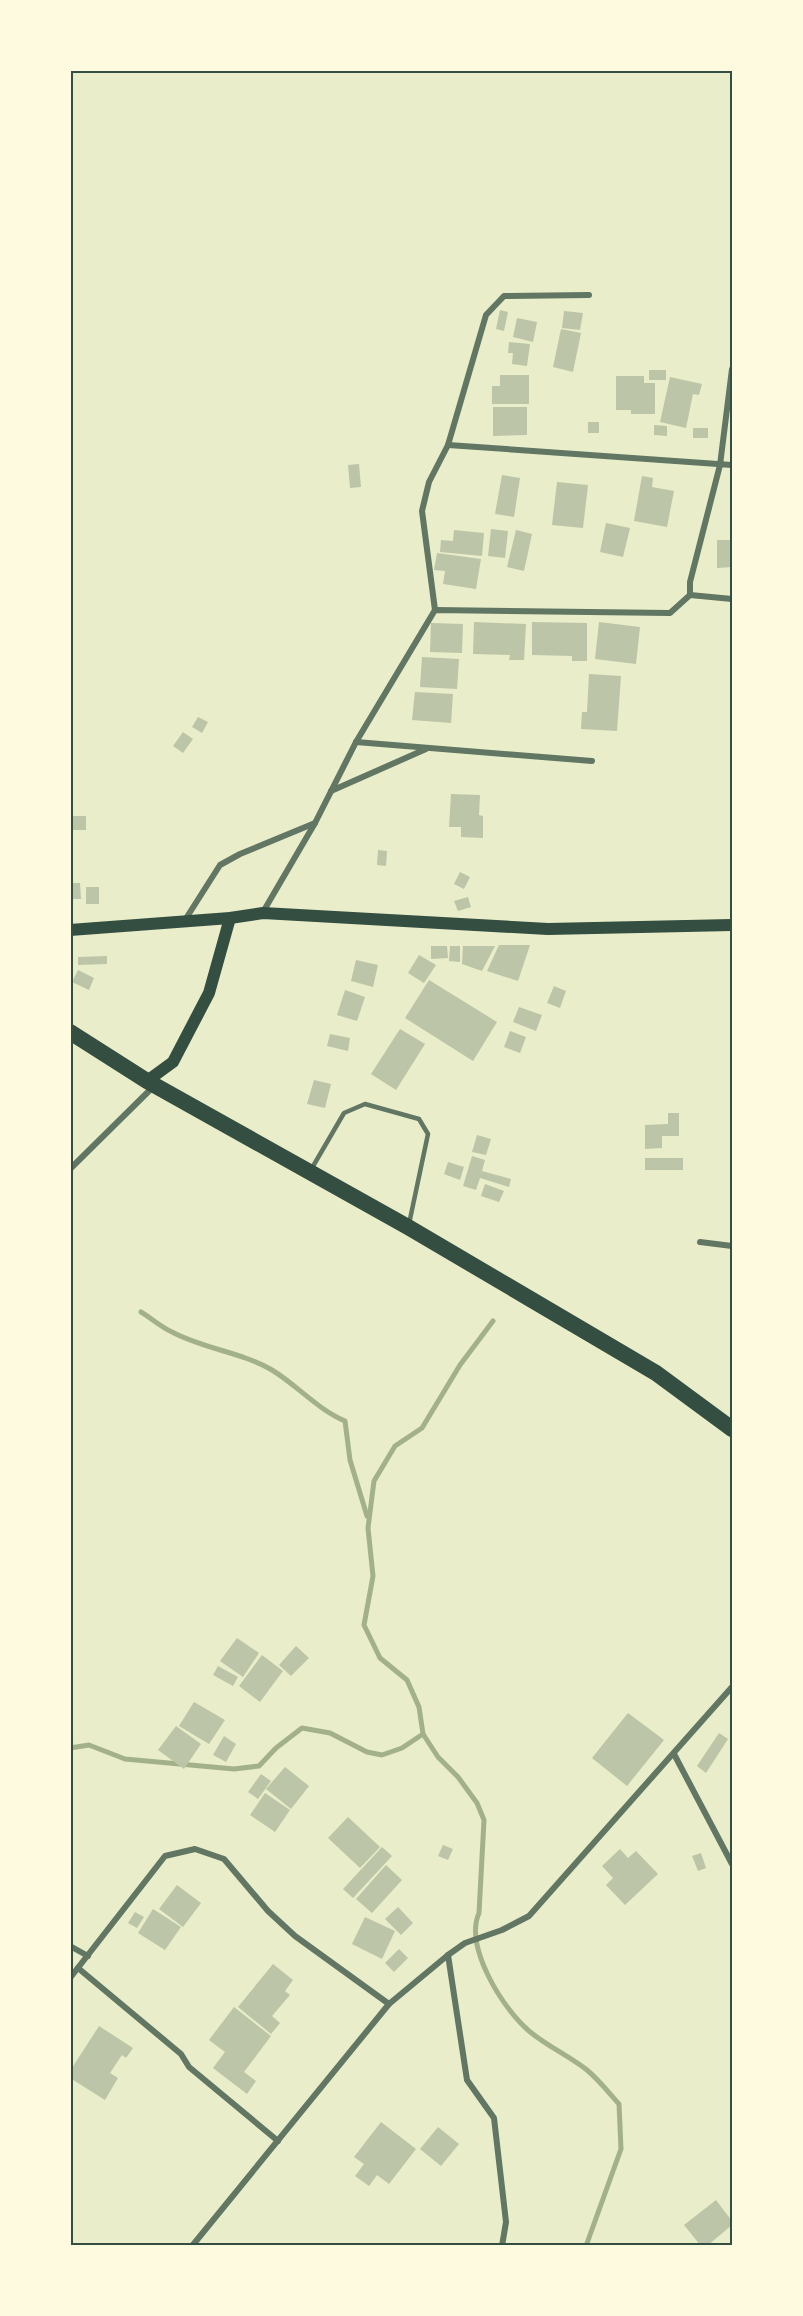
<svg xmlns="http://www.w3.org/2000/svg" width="803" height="2316" font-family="Lato,sans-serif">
<rect width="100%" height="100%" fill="#e9edc9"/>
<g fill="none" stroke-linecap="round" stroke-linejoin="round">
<g stroke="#a3b18a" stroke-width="5">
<path d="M141,1312C151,1318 161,1327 172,1332C204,1349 241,1352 272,1370C298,1386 317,1409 345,1421L350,1460L367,1516"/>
<path d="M493,1321L460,1365L422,1428L395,1446L374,1481L368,1528L373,1576L364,1625L380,1658L407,1680L419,1707L423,1734L438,1757L458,1777L477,1803L484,1820L479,1913C464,1947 503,2009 529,2031C547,2046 569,2056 587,2070C599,2080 609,2093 619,2104L621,2149L586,2246"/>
<polyline points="70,1748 89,1745 125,1759 234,1769 259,1766 276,1748 302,1728 330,1733 367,1752 382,1755 402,1748 423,1734"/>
</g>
</g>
<g fill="#bcc5a7">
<polygon points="500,310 508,312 504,331 496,329"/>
<polygon points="564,311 583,313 580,330 562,328"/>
<polygon points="517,318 537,322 533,342 513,337"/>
<polygon points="561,329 581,333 573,372 553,367"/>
<polygon points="509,342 530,344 527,366 512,364 513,353 508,353"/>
<rect x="649" y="370" width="17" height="10"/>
<polygon points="500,375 529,375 529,404 492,404 492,386 500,386"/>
<polygon points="616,376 644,376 644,383 655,383 655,414 631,414 631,410 616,410"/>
<polygon points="670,377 702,384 699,395 693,394 686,428 660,422"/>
<polygon points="493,407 527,407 527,435 493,436"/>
<rect x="588" y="422" width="11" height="11"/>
<polygon points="654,425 667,426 667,436 654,435"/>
<rect x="693" y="428" width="15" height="10"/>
<polygon points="359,464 361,487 350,488 348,465"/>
<polygon points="502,475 520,478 514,517 495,514"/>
<polygon points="642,476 653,478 652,487 674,491 667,527 634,521"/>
<polygon points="557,482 588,485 583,528 552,525"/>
<polygon points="606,523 630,528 623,557 600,552"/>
<polygon points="491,529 508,531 505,558 488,556"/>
<polygon points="454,530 484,533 482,556 440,552 441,540 453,541"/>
<polygon points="516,530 532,534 524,571 507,567"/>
<polygon points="717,540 732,540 732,567 717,568"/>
<polygon points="437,553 481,559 476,589 443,584 445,571 434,570"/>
<polygon points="474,622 526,624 524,660 509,660 510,655 473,654"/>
<polygon points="532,622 587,623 587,661 572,661 572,656 532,655"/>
<polygon points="599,622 640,627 636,664 595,659"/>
<polygon points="431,623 463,624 462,653 430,652"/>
<polygon points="422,657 459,659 457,689 420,687"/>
<polygon points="589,674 621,676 617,731 581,729 582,712 587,712"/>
<polygon points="415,692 453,694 451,723 412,720"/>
<polygon points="198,717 208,722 202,733 192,727"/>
<polygon points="183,732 193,739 183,753 173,746"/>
<polygon points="451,794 480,795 479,815 483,816 483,838 461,837 461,827 449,827"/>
<rect x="72" y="816" width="14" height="14"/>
<polygon points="378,850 387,851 386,866 377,865"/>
<polygon points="460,872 470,877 464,889 454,884"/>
<polygon points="70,883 80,883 81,899 70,899"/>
<rect x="86" y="887" width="13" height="17"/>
<polygon points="468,897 471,907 458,911 454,901"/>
<polygon points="499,945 530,945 518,981 487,971"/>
<polygon points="431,946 447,946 448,958 431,959"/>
<polygon points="450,946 460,946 460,962 449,961"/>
<polygon points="463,946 495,946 482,971 462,964"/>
<polygon points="419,955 436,965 424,983 408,973"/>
<polygon points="107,956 107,964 78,965 78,957"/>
<polygon points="356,960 378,965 373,987 351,981"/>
<polygon points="78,970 94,978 89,990 72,982"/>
<polygon points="429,980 497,1022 473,1061 405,1018"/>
<polygon points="554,986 566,991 560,1008 547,1003"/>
<polygon points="345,990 365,997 357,1021 337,1015"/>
<polygon points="519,1007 542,1015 536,1031 513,1022"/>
<polygon points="400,1029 425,1044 396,1090 371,1074"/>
<polygon points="510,1031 526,1037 520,1053 504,1047"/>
<polygon points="330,1034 350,1038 348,1051 327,1046"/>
<polygon points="314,1080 331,1084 325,1108 307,1104"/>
<polygon points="668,1113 679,1113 679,1136 662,1136 662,1148 645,1149 645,1125 668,1124"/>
<polygon points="477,1135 491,1139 486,1155 472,1152"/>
<polygon points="472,1156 485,1160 482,1171 511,1179 509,1187 480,1178 476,1190 463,1186"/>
<rect x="645" y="1158" width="38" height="12"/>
<polygon points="448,1162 464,1167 460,1180 444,1174"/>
<polygon points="485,1184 504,1191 499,1202 481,1196"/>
<polygon points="237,1638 259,1653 243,1677 220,1661"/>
<polygon points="296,1646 309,1658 291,1676 279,1665"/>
<polygon points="262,1655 283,1671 260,1702 239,1686"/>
<polygon points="218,1666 238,1677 233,1686 213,1675"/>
<polygon points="194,1702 225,1720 209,1744 179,1726"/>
<polygon points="628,1713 664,1740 627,1786 592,1758"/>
<polygon points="176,1726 201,1744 184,1769 158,1750"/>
<polygon points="719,1733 728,1739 706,1773 697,1766"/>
<polygon points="224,1736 236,1744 226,1762 213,1755"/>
<polygon points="285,1767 309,1786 291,1809 266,1789"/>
<polygon points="261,1774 271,1781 258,1799 248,1792"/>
<polygon points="265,1793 290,1810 275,1832 250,1815"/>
<polygon points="348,1817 380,1847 360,1868 328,1838"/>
<polygon points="443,1845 453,1849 448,1860 438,1856"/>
<polygon points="382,1847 392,1856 353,1898 343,1889"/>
<polygon points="620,1849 628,1858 636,1851 658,1874 625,1905 606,1885 613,1878 602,1866"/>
<polygon points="701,1853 706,1868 698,1871 692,1856"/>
<polygon points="386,1865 402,1880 372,1913 356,1899"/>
<polygon points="177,1885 201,1903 183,1927 159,1909"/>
<polygon points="398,1907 413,1923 401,1935 385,1919"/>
<polygon points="153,1909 181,1927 165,1950 138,1933"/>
<polygon points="135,1912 144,1917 137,1928 128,1923"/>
<polygon points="365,1917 395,1931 382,1959 352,1944"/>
<polygon points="399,1949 408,1958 394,1972 385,1963"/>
<polygon points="273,1964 293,1980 285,1991 290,1995 272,2016 280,2023 271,2034 238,2007"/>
<polygon points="234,2007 271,2036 244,2072 256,2081 247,2094 213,2068 225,2052 209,2040"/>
<polygon points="99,2026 133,2048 126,2058 122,2055 110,2073 118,2078 105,2100 70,2078 70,2071"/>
<polygon points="381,2122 416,2149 389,2184 377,2175 369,2186 355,2176 364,2164 354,2157"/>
<polygon points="438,2127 459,2144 441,2166 420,2149"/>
<polygon points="716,2200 732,2221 732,2225 707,2246 701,2246 684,2225"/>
</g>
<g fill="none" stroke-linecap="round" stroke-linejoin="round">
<polyline stroke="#617663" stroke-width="4.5" points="312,1168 344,1113 365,1104 419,1119 428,1134 409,1224"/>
<g stroke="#617663" stroke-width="6">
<polyline points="448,445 732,465"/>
<polyline points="690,595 732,599"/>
<polyline points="435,610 422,511 429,482 448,445 486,315 504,296 589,295"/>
<polyline points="356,742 592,761"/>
<polyline points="331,791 426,749"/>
<polyline points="263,912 315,823 356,742 435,610 670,613 690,595 690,582 720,465 732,369"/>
<polyline points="185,920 220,865 240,854 315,823"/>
<polyline points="70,1169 153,1087"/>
<polyline points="700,1242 732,1246"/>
<polyline points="674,1754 732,1864"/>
<polyline points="70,1946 88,1956"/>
<polyline points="448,1955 467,2080 494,2118 506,2222 502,2246"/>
<polyline points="78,1968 181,2054 189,2067 278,2141"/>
<polyline points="70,1978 165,1856 195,1849 224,1859 268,1911 295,1936 389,2004"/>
<polyline points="192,2246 389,2004 448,1955 465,1943 502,1930 529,1916 732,1687"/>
</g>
<g stroke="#344e41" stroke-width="12">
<polyline points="70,930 230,918 263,913 548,929 732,925"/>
<polyline points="147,1081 173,1062 209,993 230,918"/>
</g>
<polyline stroke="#344e41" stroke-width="16" points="70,1032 147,1081 408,1227 656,1373 732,1429"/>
</g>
<rect width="803" height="2316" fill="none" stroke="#fefae0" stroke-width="144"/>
<rect x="72" y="72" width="659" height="2172" fill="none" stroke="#344e41" stroke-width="2"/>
</svg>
